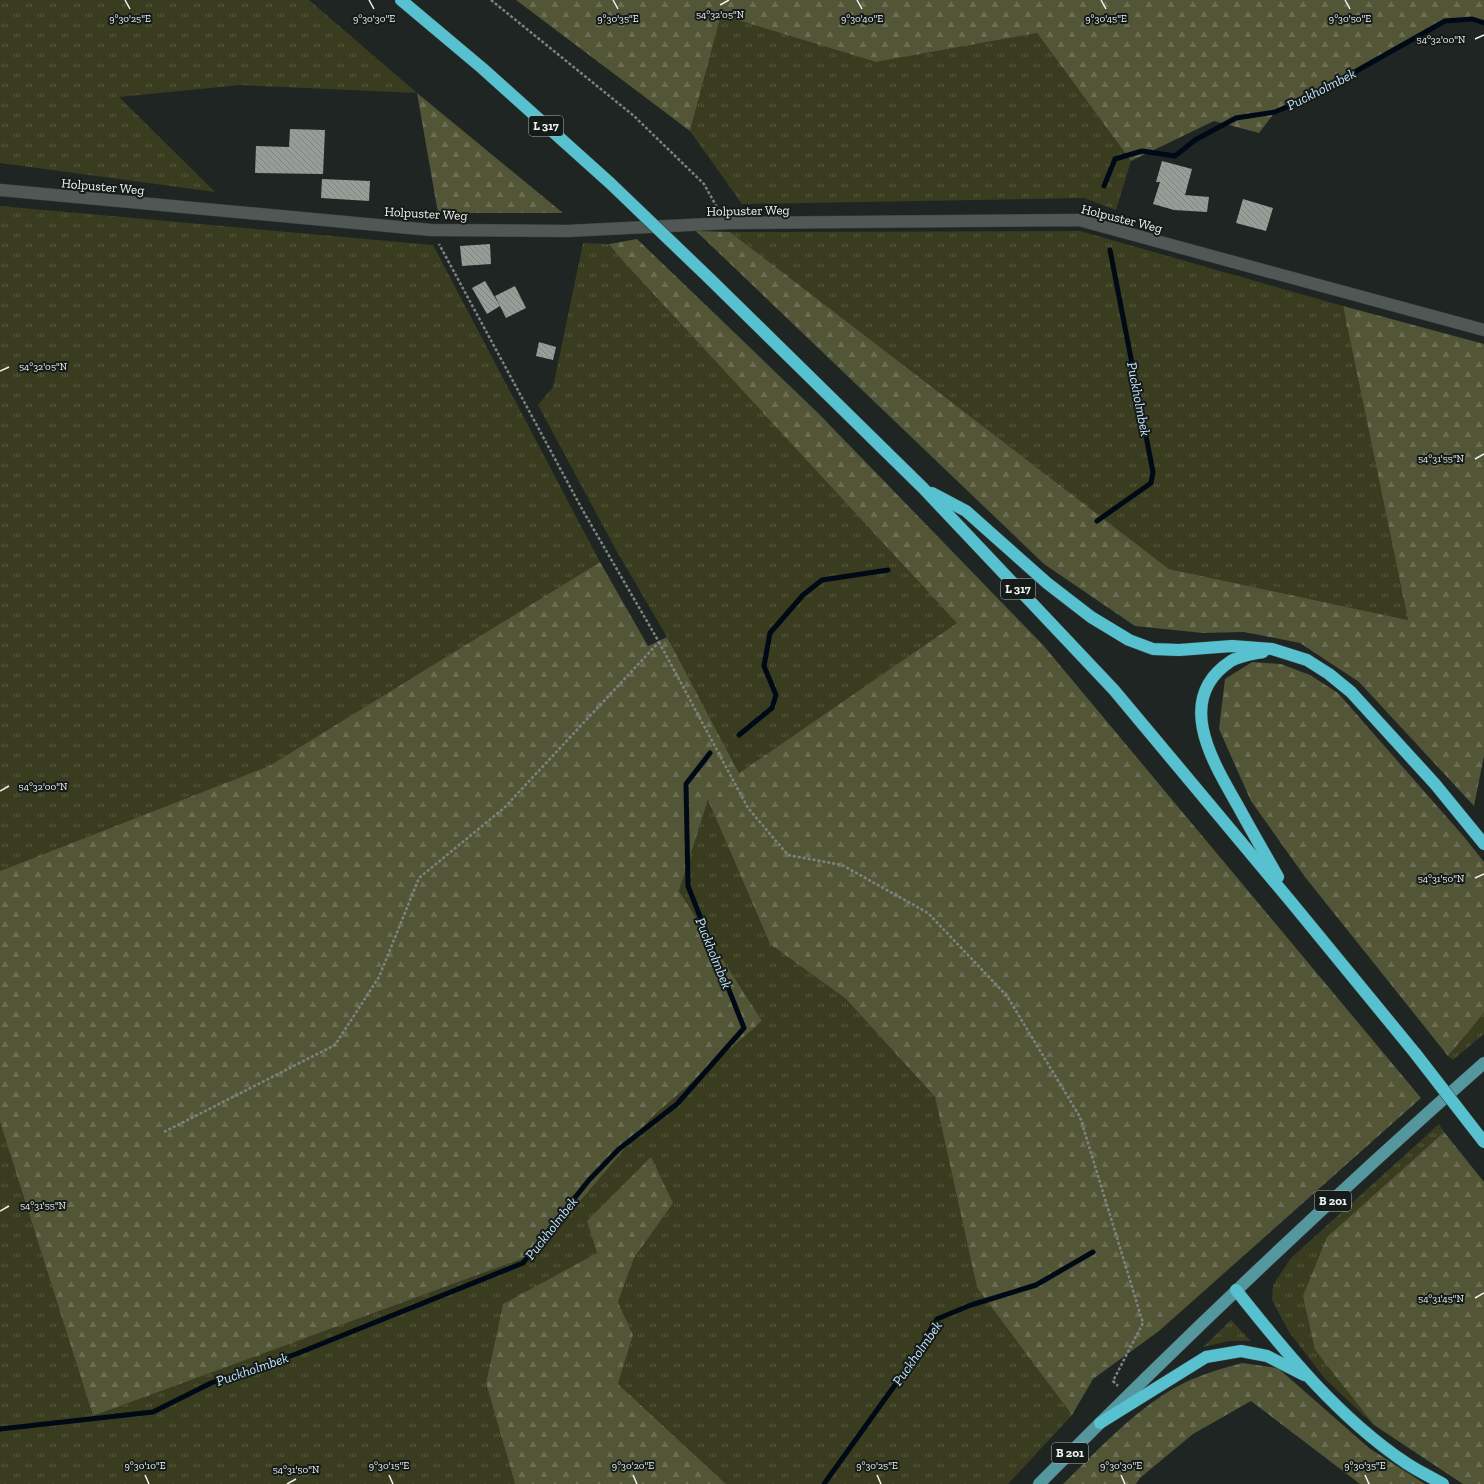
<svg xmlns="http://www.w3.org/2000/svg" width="1484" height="1484" font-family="'Zilla Slab',serif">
<defs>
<pattern id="grass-tufts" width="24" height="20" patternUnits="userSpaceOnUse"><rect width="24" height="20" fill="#393c1e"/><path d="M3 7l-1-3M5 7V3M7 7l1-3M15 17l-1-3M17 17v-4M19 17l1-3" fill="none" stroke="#56593f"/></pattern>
<pattern id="forest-firs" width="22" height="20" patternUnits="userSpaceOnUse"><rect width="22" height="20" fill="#525536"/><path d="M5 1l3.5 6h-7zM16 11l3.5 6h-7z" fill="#6b6e54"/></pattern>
<pattern id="building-back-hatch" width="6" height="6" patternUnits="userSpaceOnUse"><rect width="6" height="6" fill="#979d97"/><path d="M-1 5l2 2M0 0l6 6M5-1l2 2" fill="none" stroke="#7f847f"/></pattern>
</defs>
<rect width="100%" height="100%" fill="#1e2523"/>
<g fill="url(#grass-tufts)">
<polygon points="0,0 309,0 417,93 240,85 119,97 215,192 0,163"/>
<polygon points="721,15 876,62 1037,33 1131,161 1116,210 1084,198 742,204 690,131"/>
<polygon points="0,206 433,245 600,562 269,766 0,871"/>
<polygon points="1080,231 1343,306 1408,620 1169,569 730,232"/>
<polygon points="583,243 609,244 622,260 958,623 739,773 667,637 616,550 538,405 553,387"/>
<polygon points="708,800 770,944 846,999 935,1097 977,1288 1072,1415 1008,1484 726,1484 618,1384 633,1335 618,1302 634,1258 672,1203 598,1253 503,1304 486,1383 515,1484 0,1484 0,1122 93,1416 535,1254 651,1118 762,1021 679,891"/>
<polygon points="1484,1013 1484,1034 1453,1060 1448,1056"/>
<polygon points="1439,1124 1444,1132 1327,1237 1315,1350 1374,1425 1325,1379 1289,1332 1272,1300 1273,1285 1291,1258"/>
<polygon points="1231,1320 1251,1341 1229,1341 1203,1347"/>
</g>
<g fill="url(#forest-firs)">
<polygon points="516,0 1484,0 1484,23 1472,19 1445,21 1312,96 1275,112 1259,133 1214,121 1131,161 1037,33 876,62 721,15 690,131"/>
<polygon points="417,93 563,213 438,213"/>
<polygon points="696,231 730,232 1169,569 1408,620 1343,306 1484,344 1484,756 1474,806 1359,682 1300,643 1244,632 1203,633 1135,626 1044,564"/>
<polygon points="637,239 819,414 1043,645 1421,1098 1159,1331 1093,1379 1072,1415 977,1288 935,1097 846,999 770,944 708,800 679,891 762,1021 651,1118 535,1254 93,1416 0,1122 0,871 269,766 600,562 648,646 667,637 739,773 957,623 622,260 609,244"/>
<polygon points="1252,662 1281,664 1310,675 1338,693 1465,838 1484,862 1484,1013 1448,1056 1305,877 1251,801 1219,729 1225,679"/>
<polygon points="1444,1132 1484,1182 1484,1484 1463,1484 1374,1425 1315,1350 1303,1296 1327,1237"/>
<polygon points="651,1157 673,1203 634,1258 618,1302 633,1335 618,1384 726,1484 515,1484 486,1383 503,1304 597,1253 587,1221"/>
<path d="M1242,1363L1278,1368L1369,1448L1425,1484H1360L1251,1401L1193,1434L1140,1478L1136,1484H1063C1096,1452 1127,1418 1166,1393C1189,1378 1216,1370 1242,1363Z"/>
</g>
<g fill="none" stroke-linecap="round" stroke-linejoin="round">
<g stroke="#000a16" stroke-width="5">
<polyline points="1104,186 1115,159 1142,151 1175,156 1195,140 1236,118 1275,112 1312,96 1445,21 1472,19 1484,23"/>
<polyline points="1097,521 1151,483 1153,472 1110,250"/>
<polyline points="739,735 772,708 776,695 764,666 770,633 803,595 822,580 888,570"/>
<polyline points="0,1429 153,1412 211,1383 296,1354 523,1263 589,1180 619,1149 677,1104 744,1028 688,886 686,784 710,753"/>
<polyline points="824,1484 910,1364 937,1319 971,1305 1036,1285 1093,1252"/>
</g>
</g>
<g fill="url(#building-back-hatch)">
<polygon points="290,129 325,130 323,174 255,173 256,146 289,147"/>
<polygon points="1162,161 1192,169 1185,195 1209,197 1207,212 1174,210 1153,204 1160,182 1156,182"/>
<polygon points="322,179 370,181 369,201 321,198"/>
<polygon points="1243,199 1273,208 1266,231 1236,223"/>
<polygon points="490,244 491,264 462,266 460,246"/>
<polygon points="485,281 500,306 487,314 472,288"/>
<polygon points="515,286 526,308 506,318 495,296"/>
<polygon points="539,342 556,347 553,360 536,356"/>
</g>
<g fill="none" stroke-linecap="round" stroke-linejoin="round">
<g stroke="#3b403e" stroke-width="13">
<polyline id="minor" points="0,190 431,230 567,231 729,223 1079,220 1484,330"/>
</g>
<g stroke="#3b403e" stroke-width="13">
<path id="major" d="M1039,1484C1183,1339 1331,1198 1484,1063"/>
</g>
<g stroke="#3b403e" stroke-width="13">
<g id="highway">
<polyline points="401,0 482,68 610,183"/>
<polyline points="710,279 923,488 1114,690 1292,903 1415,1053"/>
<polyline points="932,493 966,511 1047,583 1091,617 1129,640 1153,649 1179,650 1232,646 1272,649 1307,660 1329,674 1351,692 1435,784 1484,844"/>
<path d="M1263,652C1253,654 1239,656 1231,661C1173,699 1213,762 1238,806C1251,830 1265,854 1278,877"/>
<path d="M1236,1290C1286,1353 1339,1418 1406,1463C1418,1471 1431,1477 1443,1484"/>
<polyline points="1100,1423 1206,1357 1241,1351 1267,1356 1304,1375"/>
</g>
</g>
<g stroke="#7d8381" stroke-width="2.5" stroke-dasharray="3 2" stroke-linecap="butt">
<polyline points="491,0 634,116 704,184 719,211"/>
<polyline points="659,642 748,808 788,855 842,865 928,913 1007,996 1080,1117 1143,1323 1113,1381 1118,1386"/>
<polyline points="164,1132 335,1045 379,977 419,878 504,808 659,642 582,509 439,244"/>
</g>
<use href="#minor" stroke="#505755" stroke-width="12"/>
<use href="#major" stroke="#54979e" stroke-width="12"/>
<use href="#highway" stroke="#57c1cf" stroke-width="12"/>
<g stroke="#3b403e" stroke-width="13" stroke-linecap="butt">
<g id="highway-bridge">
<polyline points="610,183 710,279"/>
<polyline points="1415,1053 1484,1142"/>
</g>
</g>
<use href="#highway-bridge" stroke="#57c1cf" stroke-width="12"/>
</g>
<path fill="none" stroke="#eef2f1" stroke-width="1.5" d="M125,0L130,9M369,0L374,9M613,0L618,9M857,0L862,9M1101,0L1106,9M1345,0L1350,9M720,5L729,0M1475,39L1484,35M0,371L9,367M1475,459L1484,454M0,791L9,786M1475,878L1484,874M0,1211L9,1206M1475,1298L1484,1293M145,1475L149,1484M389,1475L393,1484M633,1475L637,1484M877,1475L881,1484M1121,1475L1125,1484M1365,1475L1369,1484M287,1484L296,1479"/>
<g text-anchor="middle" stroke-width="4" stroke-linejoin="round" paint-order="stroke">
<g fill="#151b19" stroke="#adb2b0" stroke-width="1">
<rect x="529" y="116" width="34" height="20" rx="3"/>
<rect x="1001" y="579" width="34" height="20" rx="3"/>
<rect x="1315" y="1191" width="36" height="20" rx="3"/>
<rect x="1052" y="1443" width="36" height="20" rx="3"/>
</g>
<g font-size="12" font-weight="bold" fill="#eef2f1">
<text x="546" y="130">L 317</text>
<text x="1018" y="593">L 317</text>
<text x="1333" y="1205">B 201</text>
<text x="1070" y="1457">B 201</text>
</g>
<g font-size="13" fill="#eef2f1" stroke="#151b19">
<text transform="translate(103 186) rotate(5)" y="5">Holpuster Weg</text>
<text transform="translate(748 210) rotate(-1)" y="5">Holpuster Weg</text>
<text transform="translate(426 213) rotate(3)" y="5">Holpuster Weg</text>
<text transform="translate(1122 218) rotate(14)" y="5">Holpuster Weg</text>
</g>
<g font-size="14" font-style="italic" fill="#c5e6fd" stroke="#151b19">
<text transform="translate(1321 89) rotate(-27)" y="5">Puckholmbek</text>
<text transform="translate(1139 399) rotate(79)" y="5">Puckholmbek</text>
<text transform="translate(714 953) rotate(68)" y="5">Puckholmbek</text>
<text transform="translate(551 1228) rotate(-52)" y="5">Puckholmbek</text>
<text transform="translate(917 1353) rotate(-55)" y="5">Puckholmbek</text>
<text transform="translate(252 1369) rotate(-19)" y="5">Puckholmbek</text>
</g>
</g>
<g font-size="10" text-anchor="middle" fill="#eef2f1" stroke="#151b19" stroke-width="4" stroke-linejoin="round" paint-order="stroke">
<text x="720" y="18">54°32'05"N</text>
<text x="130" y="22">9°30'25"E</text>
<text x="374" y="22">9°30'30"E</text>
<text x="618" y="22">9°30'35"E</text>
<text x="862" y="22">9°30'40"E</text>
<text x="1106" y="22">9°30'45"E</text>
<text x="1350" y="22">9°30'50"E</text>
<text x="1441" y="43">54°32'00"N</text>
<text x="43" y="370">54°32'05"N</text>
<text x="1441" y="462">54°31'55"N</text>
<text x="43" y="790">54°32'00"N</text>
<text x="1441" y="882">54°31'50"N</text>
<text x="43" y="1209">54°31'55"N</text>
<text x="1441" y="1302">54°31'45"N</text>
<text x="145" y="1469">9°30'10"E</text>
<text x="389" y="1469">9°30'15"E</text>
<text x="633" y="1469">9°30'20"E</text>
<text x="877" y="1469">9°30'25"E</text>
<text x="1121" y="1469">9°30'30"E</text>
<text x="1365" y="1469">9°30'35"E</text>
<text x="296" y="1473">54°31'50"N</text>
</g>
</svg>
